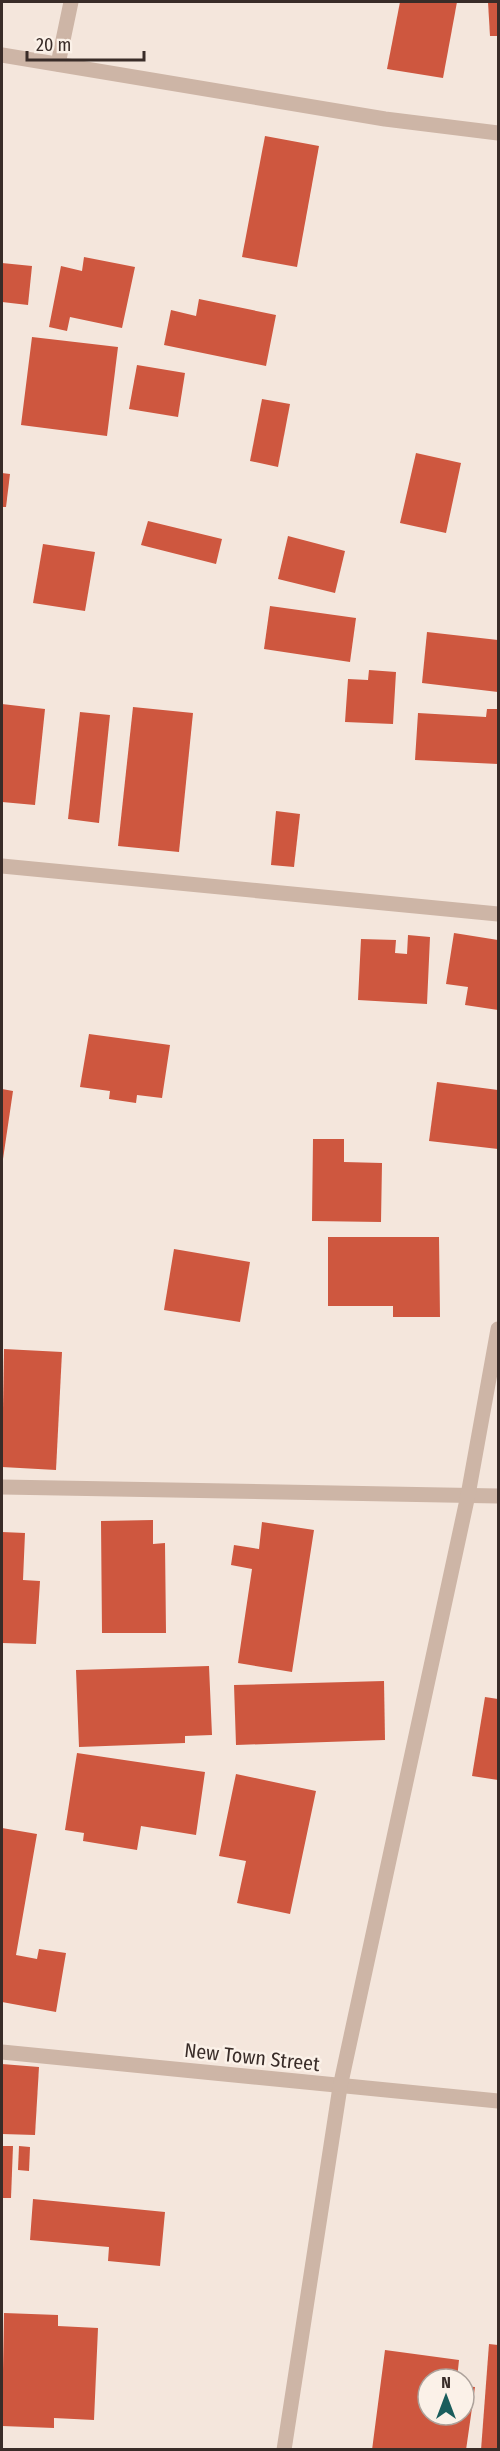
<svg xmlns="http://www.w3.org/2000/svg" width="500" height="2451" font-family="'Fira Sans Condensed',sans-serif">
<rect width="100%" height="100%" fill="#f4e6dc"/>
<g fill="#ce573f">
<polygon points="400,2 457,2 443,78 387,69"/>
<polygon points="488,2 498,2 498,36 490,36"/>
<polygon points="265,136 319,146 297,267 242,257"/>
<polygon points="84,257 135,267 122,328 70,317 67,331 49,327 61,266 82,271"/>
<polygon points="2,263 32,266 28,305 2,302"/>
<polygon points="199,299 276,315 266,366 164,345 171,310 196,316"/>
<polygon points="32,337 118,347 107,436 21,425"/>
<polygon points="137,365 185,373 178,417 129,409"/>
<polygon points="262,399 290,404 278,467 250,461"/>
<polygon points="416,453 461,463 446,533 400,523"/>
<polygon points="2,473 10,474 6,507 2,507"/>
<polygon points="148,521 222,539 216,564 141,545"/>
<polygon points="288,536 345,551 335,593 278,579"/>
<polygon points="43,544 95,552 85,611 33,603"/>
<polygon points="270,606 356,618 350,662 264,649"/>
<polygon points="427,632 498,640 498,692 422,683"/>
<polygon points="369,670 396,672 393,724 345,722 348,679 368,680"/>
<polygon points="2,704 45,709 35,805 2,802"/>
<polygon points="133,707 193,713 179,852 118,846"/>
<polygon points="487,709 498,709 498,764 415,760 418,713 486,717"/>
<polygon points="80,712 110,715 99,823 68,819"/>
<polygon points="276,811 300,814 294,867 271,865"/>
<polygon points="454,933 498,940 498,1010 465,1005 468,987 446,984"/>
<polygon points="408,935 430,937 427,1004 358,1000 361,939 396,940 395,953 407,954"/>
<polygon points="89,1034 170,1045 162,1098 137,1095 136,1103 109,1099 110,1091 80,1087"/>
<polygon points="437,1082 498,1090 498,1149 429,1141"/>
<polygon points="2,1089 13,1091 3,1159 2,1159"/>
<polygon points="313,1139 344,1139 344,1162 382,1163 381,1222 312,1221"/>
<polygon points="328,1237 439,1237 440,1317 393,1317 393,1306 328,1306"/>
<polygon points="174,1249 250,1262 240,1322 164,1310"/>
<polygon points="4,1349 62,1352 56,1470 2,1467"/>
<polygon points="153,1520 153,1544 165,1543 166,1633 102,1633 101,1521"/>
<polygon points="262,1522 314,1530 292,1672 238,1663 252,1569 231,1565 234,1545 259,1549"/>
<polygon points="2,1532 25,1533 23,1580 40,1581 36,1644 2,1643"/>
<polygon points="209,1666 212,1735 185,1736 185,1743 79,1747 76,1670"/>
<polygon points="384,1681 385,1740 236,1745 234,1685"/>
<polygon points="485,1697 498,1699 498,1780 472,1776"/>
<polygon points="77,1753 205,1772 196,1835 141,1826 137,1850 83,1841 84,1833 65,1830"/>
<polygon points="236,1774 316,1791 290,1914 237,1903 246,1861 219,1856"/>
<polygon points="2,1828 37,1834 16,1955 37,1959 39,1949 66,1953 56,2012 2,2002"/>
<polygon points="2,2064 39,2067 35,2135 2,2134"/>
<polygon points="2,2146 13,2146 11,2198 2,2198"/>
<polygon points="19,2146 30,2147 29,2171 18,2170"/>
<polygon points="33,2199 165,2212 160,2266 108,2261 109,2247 30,2240"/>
<polygon points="4,2313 58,2315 58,2326 98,2328 94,2420 54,2418 54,2428 2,2426"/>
<polygon points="489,2344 498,2345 498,2450 481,2450"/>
<polygon points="385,2350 459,2360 457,2379 428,2379 428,2415 464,2415 464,2386 475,2387 466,2450 372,2450"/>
</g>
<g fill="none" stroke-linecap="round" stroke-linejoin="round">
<g stroke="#cdb5a6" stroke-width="15">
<polyline points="2,55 385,119 498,133"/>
<polyline points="58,64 71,2"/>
<polyline points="2,866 498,914"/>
<polyline points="2,1487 498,1496"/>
<polyline points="2,2052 498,2101"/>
<polyline points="284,2450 340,2087 468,1495 498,1329"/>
</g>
</g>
<g text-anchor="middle" stroke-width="5" stroke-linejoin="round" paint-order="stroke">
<g font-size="20" fill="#392c28" stroke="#fbf1e8">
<text transform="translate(252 2057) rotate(6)" y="7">New Town Street</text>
</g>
</g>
<rect width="500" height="2451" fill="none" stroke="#392c28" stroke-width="6"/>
<g transform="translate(446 2397)"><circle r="28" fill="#fbf1e8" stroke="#ada29b" stroke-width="1.5"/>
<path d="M0-4.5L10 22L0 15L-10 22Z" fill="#1a5d5c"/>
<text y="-9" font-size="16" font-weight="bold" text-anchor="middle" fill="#392c28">N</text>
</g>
<path d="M27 51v9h117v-9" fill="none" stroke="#392c28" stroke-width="3"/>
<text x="36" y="51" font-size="18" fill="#392c28" stroke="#fbf1e8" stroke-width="4.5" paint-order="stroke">20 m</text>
</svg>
